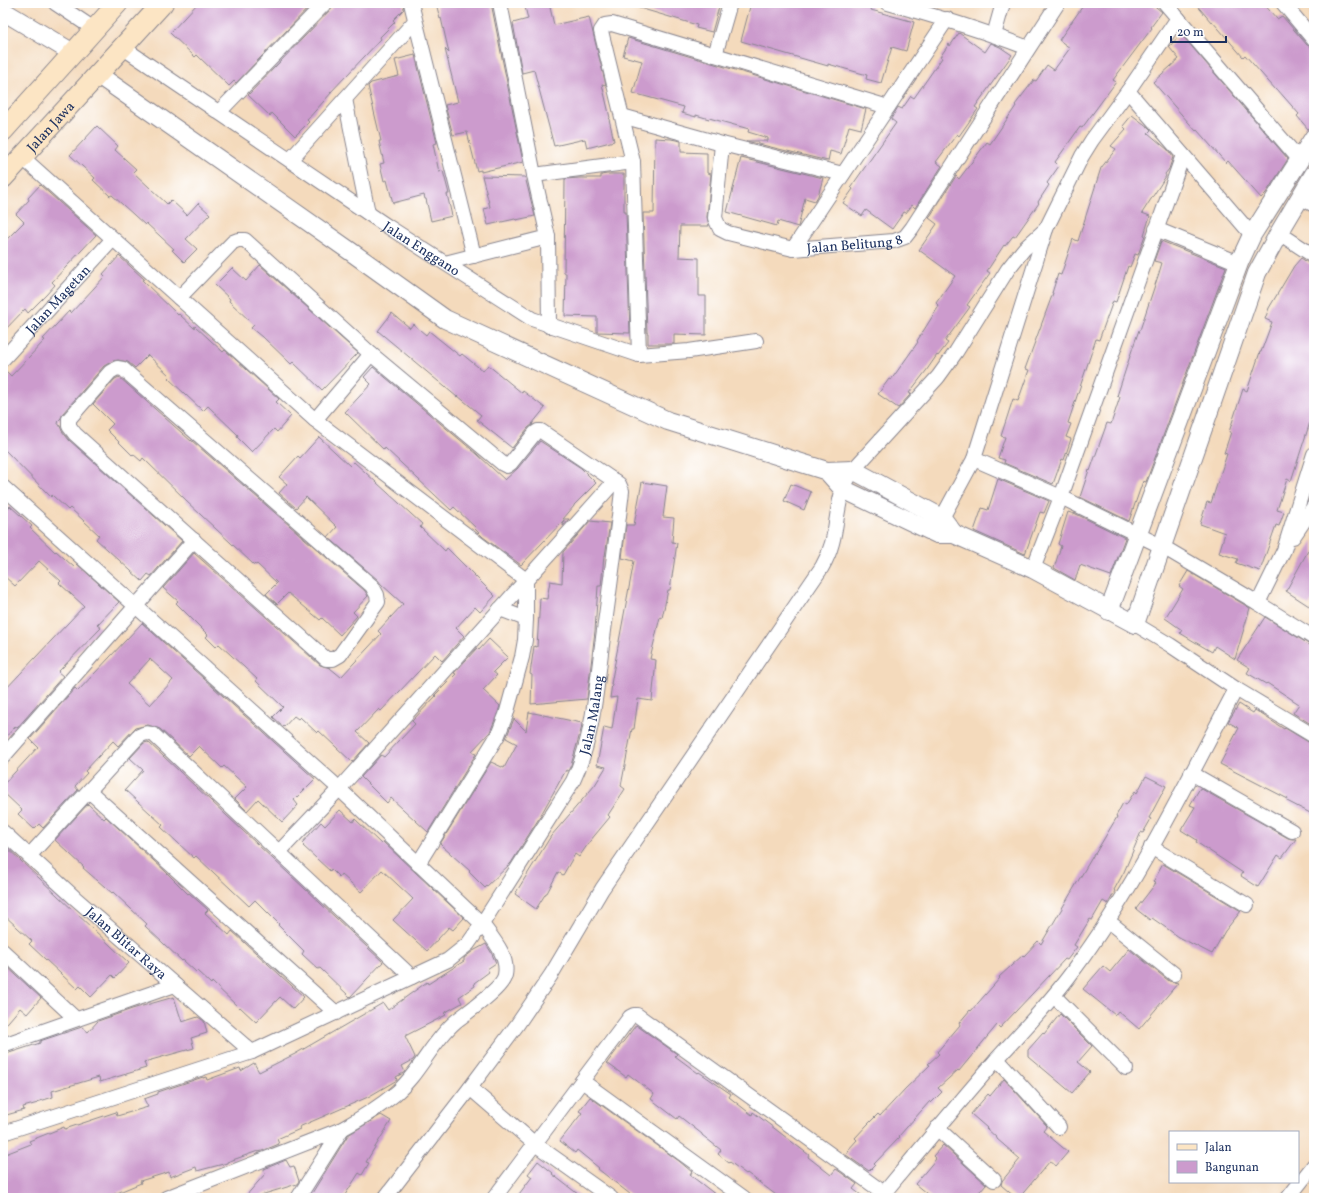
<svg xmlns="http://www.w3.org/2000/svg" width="1317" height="1201" font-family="Vollkorn,serif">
<rect width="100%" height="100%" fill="#fff"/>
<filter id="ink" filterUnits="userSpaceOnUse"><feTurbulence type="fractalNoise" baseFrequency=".025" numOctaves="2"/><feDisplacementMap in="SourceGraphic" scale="8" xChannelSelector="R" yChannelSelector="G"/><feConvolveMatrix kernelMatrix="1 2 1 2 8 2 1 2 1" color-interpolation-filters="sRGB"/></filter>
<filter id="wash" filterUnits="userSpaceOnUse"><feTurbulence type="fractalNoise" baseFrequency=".012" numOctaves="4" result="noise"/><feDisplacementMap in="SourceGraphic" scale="16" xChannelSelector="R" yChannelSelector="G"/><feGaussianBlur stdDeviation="0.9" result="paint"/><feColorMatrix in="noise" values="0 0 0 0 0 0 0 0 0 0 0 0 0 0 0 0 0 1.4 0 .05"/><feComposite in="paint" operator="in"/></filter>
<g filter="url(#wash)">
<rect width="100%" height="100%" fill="#f4dabc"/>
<g id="blocks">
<g fill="#cc9bcd" fill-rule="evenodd">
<polygon points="198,3 313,3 236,83 234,81 229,86 197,55 195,57 170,33"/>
<polygon points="333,3 403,3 404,9 393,20 395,22 380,37 381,39 330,93 332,92 307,120 309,122 295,136 272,113 270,116 248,95 331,9"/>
<polygon points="436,3 491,3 523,162 481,172 481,170 477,171 467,132 453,135 445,105 458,102 445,49 449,53 441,18 440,19"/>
<polygon points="524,3 549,3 554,25 589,17 606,85 602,84 610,118 609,119 614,141 587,148 585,139 554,146 534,70 522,73 513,23 528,19"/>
<polygon points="637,3 720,3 712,32 696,28 697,25 636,7"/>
<polygon points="751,3 873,3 871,10 914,22 906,51 892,47 881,83 866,79 867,75 828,64 828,66 741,41"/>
<polygon points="1085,3 1151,3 1162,12 1151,27 1152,28 1113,80 1116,82 1082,128 1080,127 1055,162 1059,166 1047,183 1049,185 1038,202 1039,203 1015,237 1013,236 1005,246 1004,245 987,271 990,273 967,305 970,307 945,341 948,343 938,356 937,355 926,371 909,393 911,394 910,395 898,408 878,394 889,379 891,380 918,342 917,341 939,306 936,303 955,276 919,250 937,224 929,218 956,176 959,179 987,142 990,144 1016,106 1015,105 1034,80 1036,81 1047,65 1054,70 1070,48 1059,40"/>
<polygon points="1195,3 1263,3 1277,19 1282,16 1307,45 1314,48 1314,127 1308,129 1297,116 1299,114 1277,89 1276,90 1245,55 1243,57 1212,21 1211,22"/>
<polygon points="959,33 985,52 991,43 1000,47 1012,55 975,107 978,109 959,136 957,134 936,162 942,166 915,208 912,205 906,213 904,212 892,229 866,210 862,216 843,203 853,189 851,187 896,123 891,119 898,107 902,109 911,96 914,98 942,58 940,57 949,44 950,46"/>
<polygon points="1181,34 1288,159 1266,193 1261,198 1228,161 1226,163 1197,130 1196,131 1153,82 1179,59 1169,47"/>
<polygon points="628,38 866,109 861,129 849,126 841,154 830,151 828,161 746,141 768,141 768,138 748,132 749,129 709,118 709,119 696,115 696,117 682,113 684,107 633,93 642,61 623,56"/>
<polygon points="415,55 437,143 433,144 439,172 443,171 449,194 447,194 452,216 431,221 426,199 425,199 424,195 393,203 387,180 384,181 380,164 384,163 379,141 381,141 368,86 371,83 399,76 395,60"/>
<polygon points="1132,115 1148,127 1151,130 1148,133 1168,150 1173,157 1169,169 1165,174 1166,176 1142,213 1150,216 1144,235 1145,235 1138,255 1135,254 1130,267 1128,266 1116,302 1113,301 1099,340 1096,339 1068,423 1071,424 1066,437 1071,439 1064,460 1062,459 1053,484 1004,463 1005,460 998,458 1005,437 1001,436 1013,399 1018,401 1029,370 1025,369 1053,293 1052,293 1058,274 1061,275 1073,239 1078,241 1101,168 1116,149 1111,146 1126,129 1123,126"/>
<polygon points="97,126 118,146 115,150 136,169 133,172 167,204 171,200 187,215 198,203 210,214 186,239 197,249 184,262 172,250 174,249 146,223 145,225 112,195 110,196 93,180 95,178 70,155"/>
<polygon points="655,138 671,139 681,141 681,152 707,153 707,173 711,174 707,217 709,226 680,226 679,257 699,258 699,296 706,296 706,335 674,334 674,344 648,344 648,333 647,333 643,213 654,213"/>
<polygon points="741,158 823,178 818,196 815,201 805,198 798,227 778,221 777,226 727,212"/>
<polygon points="607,174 624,174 624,212 626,212 630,333 597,332 597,317 565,316 566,273 564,273 565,179 579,178 601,178 601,175"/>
<polygon points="482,176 525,177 535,216 516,220 515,219 488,225 484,209 490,207"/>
<polygon points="40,185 96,235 52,282 55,285 46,295 28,313 25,309 3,332 3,243 24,222 16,214 29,200 28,198"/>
<polygon points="1161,241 1226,267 1146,482 1143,481 1129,521 1080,497 1089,470 1090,471 1107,423 1111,424 1120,397 1117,396 1132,350 1139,330 1140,330 1159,273 1162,263 1154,261"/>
<polygon points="119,256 144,279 142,280 178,315 179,314 194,328 195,326 223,352 225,350 279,399 276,402 291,416 277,432 274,429 252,452 237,437 238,435 208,406 203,411 168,378 170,376 148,355 135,368 128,362 118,360 113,361 104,366 63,413 61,418 57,422 60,426 62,431 69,440 182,541 151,576 148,574 142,581 96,539 99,535 70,508 68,510 52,495 51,497 3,448 3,368 11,376 45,340 43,339 69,311 71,313 105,276 103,274"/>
<polygon points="1301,258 1314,267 1314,410 1291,481 1287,479 1277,510 1284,512 1279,526 1276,525 1260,571 1236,563 1238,559 1219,553 1225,533 1200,524 1207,502 1211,503 1227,454 1224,453 1231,432 1229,432 1243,389 1247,391 1260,352 1261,352 1272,322 1265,319 1269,308 1294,266"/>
<polygon points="260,265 358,353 322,390 293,362 291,364 263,337 262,337 251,328 254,325 229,301 230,299 215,285 232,268 246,281"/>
<polygon points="392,313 410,328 413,324 426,335 429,331 460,356 462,354 483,371 488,365 522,393 523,391 545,408 532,424 533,424 528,428 512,448 477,420 481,415 458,396 457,397 378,331"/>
<polygon points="373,367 477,454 505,480 518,468 540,441 581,468 596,483 574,505 574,506 563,519 569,519 563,526 564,520 521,565 483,537 475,529 476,528 454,507 451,510 385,448 384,450 345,412 371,384 364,377"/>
<polygon points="119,377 191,441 191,440 365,591 368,596 353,612 357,616 340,635 322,618 320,620 288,593 277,604 266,594 277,583 257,564 256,565 253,564 231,543 186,501 187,501 143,458 141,461 133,454 132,455 107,430 113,424 93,404 115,379"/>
<polygon points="319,437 350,466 354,462 422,524 420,527 445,551 447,548 495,596 480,612 475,607 456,628 464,636 442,661 435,654 381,711 379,709 357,732 369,743 352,762 319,731 317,733 300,717 298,719 294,716 284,727 273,717 283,707 256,681 257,679 219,644 216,647 206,637 208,635 176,603 178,601 163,588 194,553 320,665 330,668 341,677 381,634 378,631 403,604 381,584 378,580 328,537 337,527 306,497 296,508 279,493 287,484 279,477 298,456 300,458"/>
<polygon points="998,479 1049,501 1044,513 1040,512 1025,554 974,531 982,508 988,510"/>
<polygon points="642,482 667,486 663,517 674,518 672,542 677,543 670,590 668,590 662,618 660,617 650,659 656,660 652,701 638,699 634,729 632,729 621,786 625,789 608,815 610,817 590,841 579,857 575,854 563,875 558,872 547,893 546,893 536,909 515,894 551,836 595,785 606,767 597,765 604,727 612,729 617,697 610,698 612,684 611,684 634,561 622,558 626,525 634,525"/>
<polygon points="791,484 811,492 804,510 784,501"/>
<polygon points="10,506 32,526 30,528 55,552 56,551 74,567 77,564 119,602 97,625 101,628 58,672 63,676 17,728 16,726 3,740 3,692 84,606 59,583 61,581 39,561 15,586 3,575 3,513"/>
<polygon points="1068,512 1074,514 1074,513 1125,538 1111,576 1080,565 1075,580 1054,568 1061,546 1058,544"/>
<polygon points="590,521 610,523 605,556 604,556 601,586 598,586 595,631 587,699 531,704 532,675 530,674 534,646 537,647 540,598 547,599 550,581 562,583 563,552"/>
<polygon points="1314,540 1314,598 1309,606 1286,591"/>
<polygon points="1188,571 1250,608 1235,659 1215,646 1212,652 1195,642 1180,633 1182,630 1165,618 1183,589 1179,586"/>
<polygon points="1265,617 1310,645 1314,646 1314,726 1293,713 1299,704 1267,683 1266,684 1247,673 1250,668 1237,660"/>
<path d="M142,623L315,779L294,800L298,805L282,822L258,799L247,811L235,799L247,787L224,766L222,768L199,746L189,756L160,729L148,725L135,728L118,746L113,741L85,771L87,773L75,786L78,790L43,828L39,824L34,829L18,814L22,810L3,792V785L38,747L30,739L75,688L78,691ZM150,659L173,680L150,705L127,684Z"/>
<polygon points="489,639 508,657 493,672 497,675 483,690 500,706 498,712 490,732 471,752 476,754 428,832 391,798 387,803 361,777 381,755 384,757 415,724 412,721 436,696 435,695 456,674 454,673 477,648 479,650"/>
<polygon points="1239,704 1253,713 1255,710 1284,729 1285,728 1310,743 1314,744 1314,815 1287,801 1288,799 1220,764 1239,728 1228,722"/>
<polygon points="529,712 582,723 581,730 571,765 568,771 566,770 538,820 511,863 485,888 469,872 470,871 442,846 440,844 491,762 504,768 517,744 506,738 514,719 526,731"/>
<polygon points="148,742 383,962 350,997 320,968 318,969 302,954 304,951 278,925 279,924 255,900 249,906 196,856 194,858 161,827 163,825 125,790 143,770 130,758 144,743"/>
<polygon points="1146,776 1166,786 1149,818 1151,819 1143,833 1141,832 1124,872 1114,890 1115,891 1108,904 1103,901 1092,920 1090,919 1074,945 1077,947 1067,960 1065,959 1000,1028 997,1025 959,1071 958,1070 938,1088 942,1092 931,1103 930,1101 899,1136 900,1137 874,1164 875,1165 869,1171 846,1155 849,1151 848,1150 857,1140 855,1138 867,1125 878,1114 880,1116 905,1089 930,1065 928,1064 939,1054 937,1052 960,1025 959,1023 970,1010 971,1011 1000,978 999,977 1023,955 1024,956 1038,941 1041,944 1094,854 1095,854 1117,817 1116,816 1123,803 1126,805 1135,791 1137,793"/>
<polygon points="1200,788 1288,838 1292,839 1296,839 1282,858 1278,855 1258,887 1241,876 1243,873 1196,842 1197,840 1181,830 1195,807 1190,805"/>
<polygon points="88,804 104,819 106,817 165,871 188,894 189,893 208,910 205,913 229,935 232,931 304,997 293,1009 280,997 256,1022 240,1007 239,1008 212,982 211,984 197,971 196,972 183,960 182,961 145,926 147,924 113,892 112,893 83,868 84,867 55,840"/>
<polygon points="340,810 353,822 355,819 381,844 383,842 464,918 453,930 449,927 427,951 393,920 413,899 382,870 361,892 341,874 339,877 331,869 330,871 303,846 304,845 302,843 321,822 325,826"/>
<polygon points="3,844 129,963 115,978 112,975 91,997 80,986 77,989 29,944 32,941 3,914"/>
<polygon points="1163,864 1241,911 1225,931 1212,954 1179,937 1152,918 1150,920 1136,909 1156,883 1153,882"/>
<polygon points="486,944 491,952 496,963 487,969 489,972 474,983 475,986 459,997 462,1003 444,1013 446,1015 405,1036 415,1057 413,1060 402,1066 405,1072 396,1077 397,1080 368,1097 299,1127 300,1129 277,1139 279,1144 262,1151 258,1152 258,1151 227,1162 227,1163 197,1171 196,1167 170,1177 169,1172 140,1181 141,1183 105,1198 3,1198 3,1155 31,1144 29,1141 64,1127 65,1129 116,1112 117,1116 148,1107 144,1099 158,1094 158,1092 203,1077 203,1078 206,1077 207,1080 240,1068 241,1071 254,1063 259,1072 295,1054 383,1003 388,1010 427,982 428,984 464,961 464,958 473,951"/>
<polygon points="1129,949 1169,981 1178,983 1139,1029 1118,1011 1115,1015 1083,989 1103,966 1110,972"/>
<polygon points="3,963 41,998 27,1014 20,1008 3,1028"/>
<polygon points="174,997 182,1022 198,1017 204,1021 207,1033 191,1038 194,1048 144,1062 146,1068 100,1082 99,1077 52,1091 53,1097 37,1102 38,1103 23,1107 24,1110 3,1116 3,1055 40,1043 40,1041 82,1027 88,1032 98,1021 132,1009"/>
<polygon points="1060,1014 1092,1046 1078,1062 1090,1072 1072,1093 1028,1056 1028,1050 1043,1033 1044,1034"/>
<polygon points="636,1025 677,1054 675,1056 698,1073 699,1072 731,1094 729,1097 752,1115 753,1112 809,1155 808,1157 831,1175 836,1169 857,1184 853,1189 865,1198 780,1198 747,1173 746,1174 730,1162 729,1163 718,1154 721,1150 702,1135 702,1134 679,1116 677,1119 651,1099 654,1094 628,1074 626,1077 607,1063"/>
<polygon points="1004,1079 1047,1126 1043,1131 1068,1152 1056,1166 1050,1161 1019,1198 1016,1198 1001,1185 1002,1181 1020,1159 997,1139 997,1138 986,1128 987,1128 971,1114 988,1094 990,1096"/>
<polygon points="590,1097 679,1161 692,1172 690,1175 720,1198 635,1198 598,1169 599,1168 577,1150 575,1153 560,1141 582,1113 579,1111"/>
<polygon points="381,1115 391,1121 366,1162 369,1163 362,1175 359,1173 343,1198 309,1198 348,1135"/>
<polygon points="943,1145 986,1184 974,1198 932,1198 915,1184 936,1159 933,1156"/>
<polygon points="286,1160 290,1167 294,1166 299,1181 297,1184 251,1198 244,1198 265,1174 264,1169"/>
<polygon points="538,1161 553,1173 552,1174 583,1198 516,1198 532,1177 528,1174"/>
</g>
</g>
</g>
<g filter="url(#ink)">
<use href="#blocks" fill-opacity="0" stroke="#88848d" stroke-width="1"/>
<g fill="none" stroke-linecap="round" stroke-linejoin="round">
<g stroke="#88848d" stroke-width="16">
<g id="minor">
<polyline points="55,3 94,29"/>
<polyline points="411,3 474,256"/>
<polyline points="500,3 534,175 548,237 549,326"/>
<path d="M888,3C935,16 982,30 1028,48"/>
<polyline points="1165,3 1299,159"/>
<polyline points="1283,3 1314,40"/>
<polyline points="994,35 1003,3"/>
<path id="s1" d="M122,47L387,226L532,319L639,355L689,351L756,341"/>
<polyline points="715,55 730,3"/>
<polyline points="1128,91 1252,235"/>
<polyline points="345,99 368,213"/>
<polyline points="219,112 325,3"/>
<polyline points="622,116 722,144 843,174"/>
<path id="s2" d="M722,144L715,218L720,229L728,233L793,249L894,241L905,237L912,228L1058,3"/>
<polyline points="22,157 315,420 526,580 526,619 525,640 522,657 506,715 498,735 418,864"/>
<polyline points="290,160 415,21"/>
<polyline points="534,175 633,162"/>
<polyline points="1300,197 1314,205"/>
<polyline points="1156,229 1239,263"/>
<polyline points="1279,233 1314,256"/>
<polyline points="793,249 947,19"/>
<polyline points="445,263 548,237"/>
<polyline points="639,355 633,162 601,31 605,25 612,24 888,107"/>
<path id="s3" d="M3,359L113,239"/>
<polygon points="117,368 123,369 372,586 377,595 378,602 340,655 333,659 326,659 75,434 69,426 69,419 110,372"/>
<polyline points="315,420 371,354"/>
<polyline points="974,459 1061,497 1163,547 1258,603 1314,638"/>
<path d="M3,487L333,783L482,924C492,938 509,956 505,975C503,988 466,1013 455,1022C431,1043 419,1074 395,1094C378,1108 360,1119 342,1129L166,1198"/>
<polyline points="939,528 942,518 974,459 1046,229 1082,156 1092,140 1128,91 1178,18"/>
<polyline points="1293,537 1314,506"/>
<polyline points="1033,569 1061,497 1183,155"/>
<polyline points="1258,603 1284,550 1314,454"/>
<polyline points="500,609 526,619"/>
<polyline points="1135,624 1170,645 1236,689 1314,736"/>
<polyline points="3,757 194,540"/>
<polyline points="1191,773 1292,831"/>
<polyline points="89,791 336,1013"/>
<path id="s4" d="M3,832L75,898L252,1052"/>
<polyline points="1151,847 1247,905"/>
<polyline points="279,852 339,789 615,481"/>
<path d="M29,856L139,736C145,733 148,732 154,735L412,977"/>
<polyline points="1108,921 1174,974"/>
<polyline points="3,951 76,1019"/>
<polyline points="1054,996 1126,1068"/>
<polyline points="3,1045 175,985"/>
<polyline points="997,1059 1059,1127"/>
<polyline points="582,1081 744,1198"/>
<polyline points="470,1088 535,1144 611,1198"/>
<polyline points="937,1128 994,1180"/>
<path id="s5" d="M3,1133L252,1052L448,960L468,944L482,924L573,781C593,739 596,691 602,645C609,594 616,542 622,491L619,484L541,431H538L535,433L511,463L507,466L503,464L371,354L245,240H238L233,242L179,298"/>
<polyline points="298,1198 342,1129"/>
<path d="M385,1198L470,1088L517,1025L551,975L602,889L822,567C838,540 834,517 843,489C845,483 850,476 853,470L938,377L956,352L1008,269L1024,249L1046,229"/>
<path d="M494,1198L630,1017L634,1015H637L884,1193C921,1148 958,1104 996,1060C1022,1031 1050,1003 1073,971C1137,885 1186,783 1236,689"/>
<polyline points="1288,1198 1314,1165"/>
</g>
</g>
<g stroke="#88848d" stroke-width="20">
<g id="tertiary">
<polyline points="3,11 73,53"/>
<polyline points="97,74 350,251 445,319 668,421 827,471 853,470 942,518 954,534"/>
<polyline points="827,471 843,489 937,534 954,534 1033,569 1135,624 1257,273 1279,233 1314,174"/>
<polyline points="1109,611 1239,263 1252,235 1314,137"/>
</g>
</g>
<g stroke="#88848d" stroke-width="22">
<g id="secondary">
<polyline points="3,131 118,3"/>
<path id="s6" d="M3,178L163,3"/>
</g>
</g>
<use href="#minor" stroke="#fff" stroke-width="14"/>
<use href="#tertiary" stroke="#fff" stroke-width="18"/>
<use href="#secondary" stroke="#fce5c4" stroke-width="20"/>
</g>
</g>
<g text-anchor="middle" stroke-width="3" stroke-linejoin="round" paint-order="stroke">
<g font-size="14" fill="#1b2f5e" stroke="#fff">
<text dy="5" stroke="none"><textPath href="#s6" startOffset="70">Jalan Jawa</textPath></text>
<text dy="5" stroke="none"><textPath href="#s2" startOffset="224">Jalan Belitung 8</textPath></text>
<text dy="5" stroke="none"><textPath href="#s1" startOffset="361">Jalan Enggano</textPath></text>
<text dy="5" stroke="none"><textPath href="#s3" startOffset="81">Jalan Magetan</textPath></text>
<text dy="5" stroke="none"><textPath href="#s5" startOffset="767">Jalan Malang</textPath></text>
<text dy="5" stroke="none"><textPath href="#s4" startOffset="166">Jalan Blitar Raya</textPath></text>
</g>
</g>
<rect width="1317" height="1201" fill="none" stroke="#fff" stroke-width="16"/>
<rect x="1169" y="1131" width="130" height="52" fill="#ffffff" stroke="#a4acbf"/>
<rect x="1177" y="1144" width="20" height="6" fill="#fce5c4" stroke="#a4acbf"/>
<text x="1205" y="1151" font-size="12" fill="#1b2f5e">Jalan</text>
<rect x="1177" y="1161" width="20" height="12" fill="#cc9bcd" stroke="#a4acbf"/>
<text x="1205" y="1171" font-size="12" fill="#1b2f5e">Bangunan</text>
<path d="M1171 36v6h55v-6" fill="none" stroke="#1b2f5e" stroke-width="2"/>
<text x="1177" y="36" font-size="12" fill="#1b2f5e" stroke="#ffffff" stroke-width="3" paint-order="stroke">20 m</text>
</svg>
